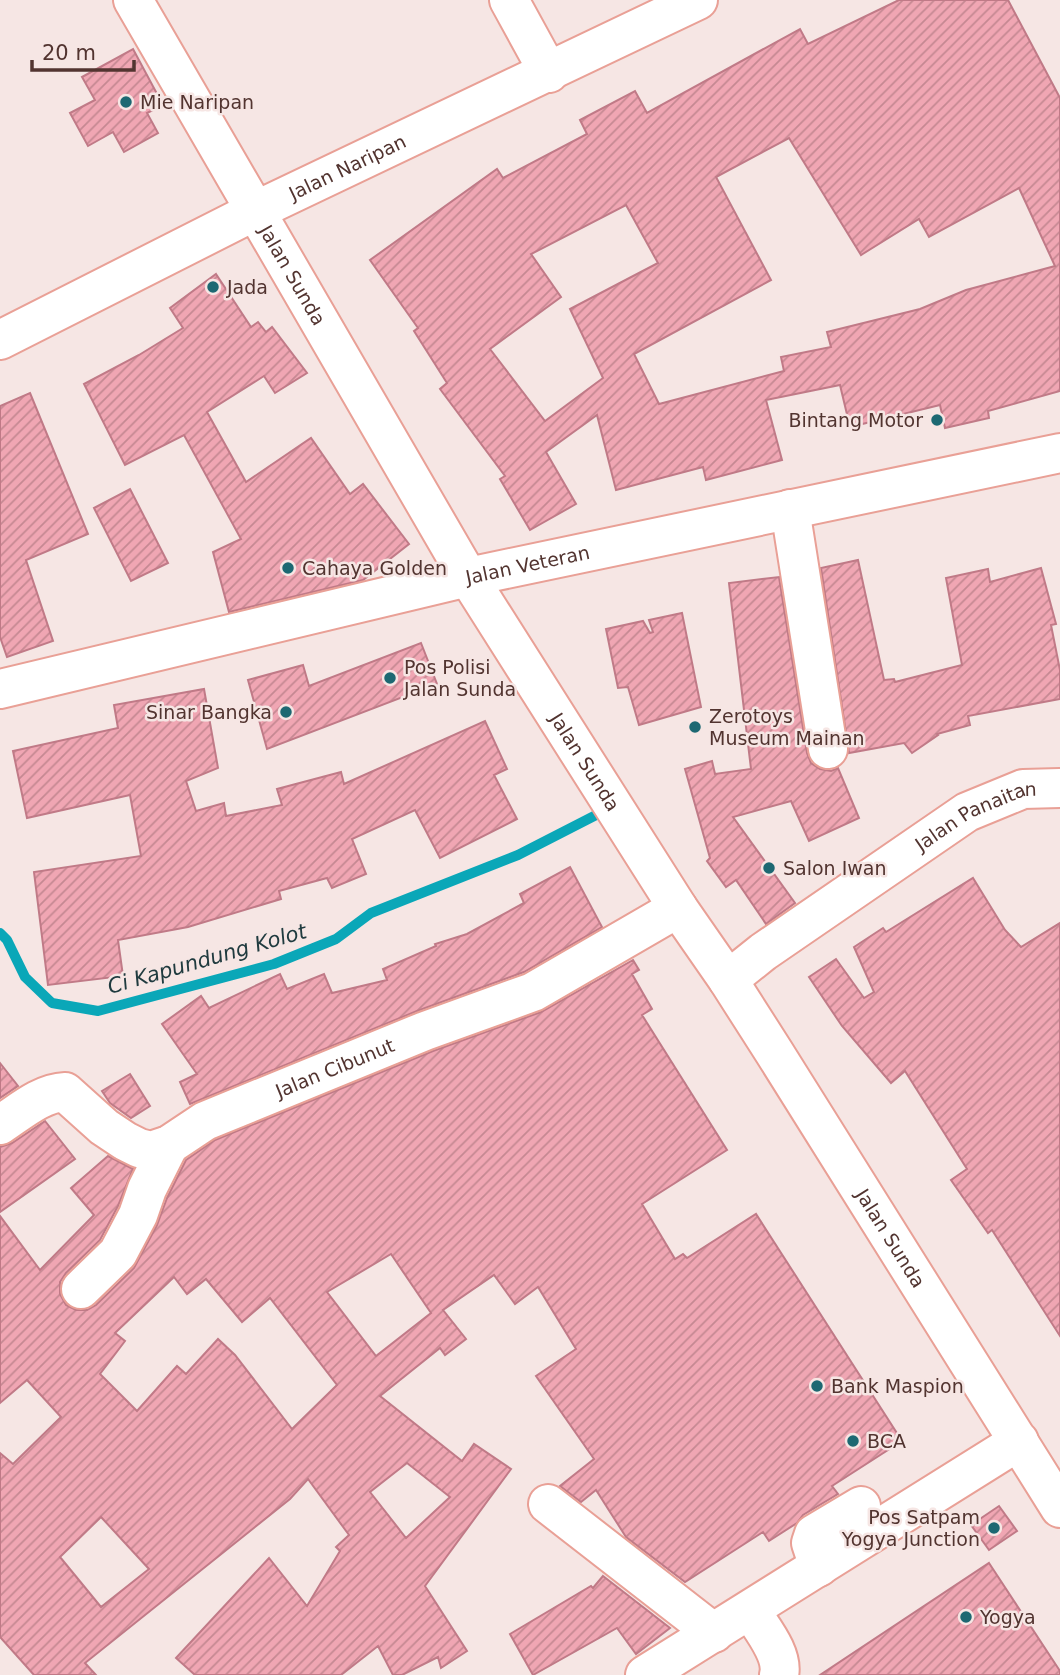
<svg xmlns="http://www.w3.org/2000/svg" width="1060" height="1675" font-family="'DejaVu Sans',sans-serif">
<defs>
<pattern id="building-hatch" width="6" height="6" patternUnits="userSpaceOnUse" patternTransform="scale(1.75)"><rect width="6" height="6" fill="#f0a6b3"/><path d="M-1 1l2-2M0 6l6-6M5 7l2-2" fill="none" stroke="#c58892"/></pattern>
</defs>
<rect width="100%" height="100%" fill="#f6e6e4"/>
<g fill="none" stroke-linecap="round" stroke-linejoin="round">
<polyline stroke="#0aa7b8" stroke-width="10" points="0,933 7,940 25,977 52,1003 98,1011 274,964 336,939 371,913 518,855 600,813"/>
</g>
<g fill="url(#building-hatch)" stroke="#c07a87" stroke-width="2" fill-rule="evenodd">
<path d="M899,0H1008L1060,98V391L988,411L989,418L945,428L940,405L850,427L840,385L766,400L782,460L706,480L703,467L616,490L597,415L546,452L576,504L530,530L500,479L505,476L440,389L447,383L414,331L418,328L370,260L497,169L503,178L587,134L580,120L635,91L647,113L800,29L808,44ZM789,138L861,255L919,219L929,237L1019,188L1055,266L966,290L920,309L827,332L831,347L781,357L784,371L659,404L634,354L771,280L716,177ZM626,205L658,263L570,309L603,378L545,421L490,349L561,297L531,254Z"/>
<polygon points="133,49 163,105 147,113 158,133 124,152 113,132 88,146 70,113 95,100 82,77"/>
<polygon points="216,274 251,327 258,322 266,332 272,327 307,373 275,393 264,376 207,412 246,482 311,438 350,494 363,484 409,544 363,580 229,612 213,552 241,539 184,435 125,465 84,384 139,355 183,328 170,308"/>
<polygon points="30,393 88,534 26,560 53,641 7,657 0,637 0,406"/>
<polygon points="130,489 168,563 131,581 94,508"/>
<polygon points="858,560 884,680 894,679 895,682 962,665 946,578 988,569 990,582 1041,568 1056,624 1051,625 1060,670 1060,699 968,716 970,725 937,734 938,735 912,753 904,743 849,753 821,568"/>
<polygon points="779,577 807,753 811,763 820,769 831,771 838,768 859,818 809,841 791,801 733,817 795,903 766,924 736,880 726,887 707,861 710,858 685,769 712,761 715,774 751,769 729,583"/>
<polygon points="682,613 701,707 639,725 628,687 618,688 606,629 643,621 650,633 653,632 649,620"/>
<polygon points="421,643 437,684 267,749 248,680 303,665 309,686"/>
<polygon points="204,689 218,768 186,781 196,811 224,803 226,816 282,805 277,789 341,772 344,784 485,721 507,769 494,775 517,819 440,858 415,810 352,839 366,874 332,888 327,878 279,891 281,899 188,927 118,940 123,976 48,985 34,872 141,856 130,795 27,818 13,751 118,728 114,705"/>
<polygon points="570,867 602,927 524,972 417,1011 190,1104 180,1082 197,1074 162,1024 201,996 209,1008 280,974 287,989 324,974 332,993 387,980 383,969 436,946 435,944 467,934 524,903 520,894"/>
<polygon points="973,878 1005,930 1021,947 1060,923 1060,1336 992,1230 988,1233 951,1180 967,1169 905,1071 891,1083 842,1026 809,977 836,959 864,998 874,992 854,947 883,928 886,932"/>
<path d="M633,960L639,970L632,974L652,1009L642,1015L727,1150L642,1204L675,1259L683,1254L687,1258L756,1214L902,1441L832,1486L838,1494L803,1515L797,1523L769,1541L763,1532L685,1582L626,1537L596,1490L581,1502L560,1486L594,1459L536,1376L576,1349L538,1287L515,1304L494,1275L443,1310L466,1339L445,1355L440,1348L380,1396L462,1461L474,1444L511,1469L425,1586L467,1651L441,1668L438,1657L402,1675H393L378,1646L341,1675H195L176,1658L269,1558L307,1606L340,1551L336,1547L349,1535L308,1479L290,1499L85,1663L96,1675H34L0,1637V1453L13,1464L61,1417L27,1380L0,1403V1216L40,1270L94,1215L71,1188L108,1156L133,1169L118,1206L100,1240L66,1273L60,1282V1294L66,1305L76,1310H87L96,1305L134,1268L157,1225L167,1198L186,1160L215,1140L433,1051L541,1012ZM391,1254L431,1313L376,1356L327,1292ZM174,1277L187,1294L206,1279L242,1322L270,1298L337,1385L292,1429L235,1355L218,1339L186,1374L177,1366L137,1411L100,1374L125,1341L115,1333ZM407,1463L450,1497L406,1538L370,1492ZM101,1517L149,1569L101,1607L60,1557Z"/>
<polygon points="0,1063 18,1086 0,1098"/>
<polygon points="130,1074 150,1106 131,1118 110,1103 102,1091"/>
<polygon points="45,1121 75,1159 0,1212 0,1147 12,1143"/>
<polygon points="999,1506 1017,1531 989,1550 971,1525"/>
<polygon points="989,1563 1060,1671 1060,1675 820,1675"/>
<polygon points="603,1576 670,1628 636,1654 617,1628 533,1675 510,1634 591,1586 593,1588"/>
</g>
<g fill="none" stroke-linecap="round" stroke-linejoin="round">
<g stroke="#e9a096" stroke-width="42">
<g id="minor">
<path id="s1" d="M133,0L468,577L678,908L728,980L774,1052L1060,1508"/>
<polyline points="509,0 549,73"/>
<polyline points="790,509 828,749"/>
<path id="s2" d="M728,980L763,952L967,812L1023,789L1060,788"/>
<path id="s3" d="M0,1125C20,1112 41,1093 65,1092L104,1127L125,1141L139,1148L151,1151L169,1145L205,1121L425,1031L533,992L678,908"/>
<polyline points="81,1289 118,1253 138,1215 147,1189 169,1145"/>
<polyline points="548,1504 714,1633"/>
<polyline points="819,1567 811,1543 814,1534 861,1506"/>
<path d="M751,1611C761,1628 784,1654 779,1675"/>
<polyline points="645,1675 1019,1441"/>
</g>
</g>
<g stroke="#e9a096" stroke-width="42">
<g id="major">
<path id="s4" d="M0,340L255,211L698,0"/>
<path id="s5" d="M0,689L468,577L1060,453"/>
</g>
</g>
<use href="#minor" stroke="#fff" stroke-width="38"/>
<use href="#major" stroke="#fff" stroke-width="38"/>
</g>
<g fill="#1d6872" stroke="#f6e6e4" stroke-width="2.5">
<circle cx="126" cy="102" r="7"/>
<circle cx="213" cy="287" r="7"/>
<circle cx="937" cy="420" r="7"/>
<circle cx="288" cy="568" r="7"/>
<circle cx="390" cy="678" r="7"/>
<circle cx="286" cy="712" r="7"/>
<circle cx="695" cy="727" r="7"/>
<circle cx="769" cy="868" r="7"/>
<circle cx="817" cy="1386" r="7"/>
<circle cx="853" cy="1441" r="7"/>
<circle cx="994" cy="1528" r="7"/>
<circle cx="966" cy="1617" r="7"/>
</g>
<g text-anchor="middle" stroke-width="5" stroke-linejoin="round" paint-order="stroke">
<g font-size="19" fill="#523430" stroke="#f6e6e4" text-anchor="start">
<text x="140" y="109">Mie Naripan</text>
<text x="227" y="294">Jada</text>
<text x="923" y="427" text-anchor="end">Bintang Motor</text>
<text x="302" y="575">Cahaya Golden</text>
<text x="404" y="674">Pos Polisi<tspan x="404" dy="22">Jalan Sunda</tspan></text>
<text x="272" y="719" text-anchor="end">Sinar Bangka</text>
<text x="709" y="723">Zerotoys<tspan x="709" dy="22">Museum Mainan</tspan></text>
<text x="783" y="875">Salon Iwan</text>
<text x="831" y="1393">Bank Maspion</text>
<text x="867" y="1448">BCA</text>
<text x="980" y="1524" text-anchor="end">Pos Satpam<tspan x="980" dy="22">Yogya Junction</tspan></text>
<text x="980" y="1624">Yogya</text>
</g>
<g font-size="19" fill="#523430" stroke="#f6e6e4">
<text dy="7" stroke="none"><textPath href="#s4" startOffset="388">Jalan Naripan</textPath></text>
<text dy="7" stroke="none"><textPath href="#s1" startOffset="318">Jalan Sunda</textPath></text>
<text dy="7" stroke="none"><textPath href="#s5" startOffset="542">Jalan Veteran</textPath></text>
<text dy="7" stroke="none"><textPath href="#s1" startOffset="886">Jalan Sunda</textPath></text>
<text dy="7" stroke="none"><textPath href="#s2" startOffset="299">Jalan Panaitan</textPath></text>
<text dy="7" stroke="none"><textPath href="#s3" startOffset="382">Jalan Cibunut</textPath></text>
<text dy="7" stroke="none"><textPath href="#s1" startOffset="1452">Jalan Sunda</textPath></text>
</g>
<g font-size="21" font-style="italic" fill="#203b3f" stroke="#f6e6e4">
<text transform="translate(207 959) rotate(-16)" y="7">Ci Kapundung Kolot</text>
</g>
</g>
<path d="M32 60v10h102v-10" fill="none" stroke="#523430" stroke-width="3.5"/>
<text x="42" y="60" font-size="21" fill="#523430" stroke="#f6e6e4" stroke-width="5" paint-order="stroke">20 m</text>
</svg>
